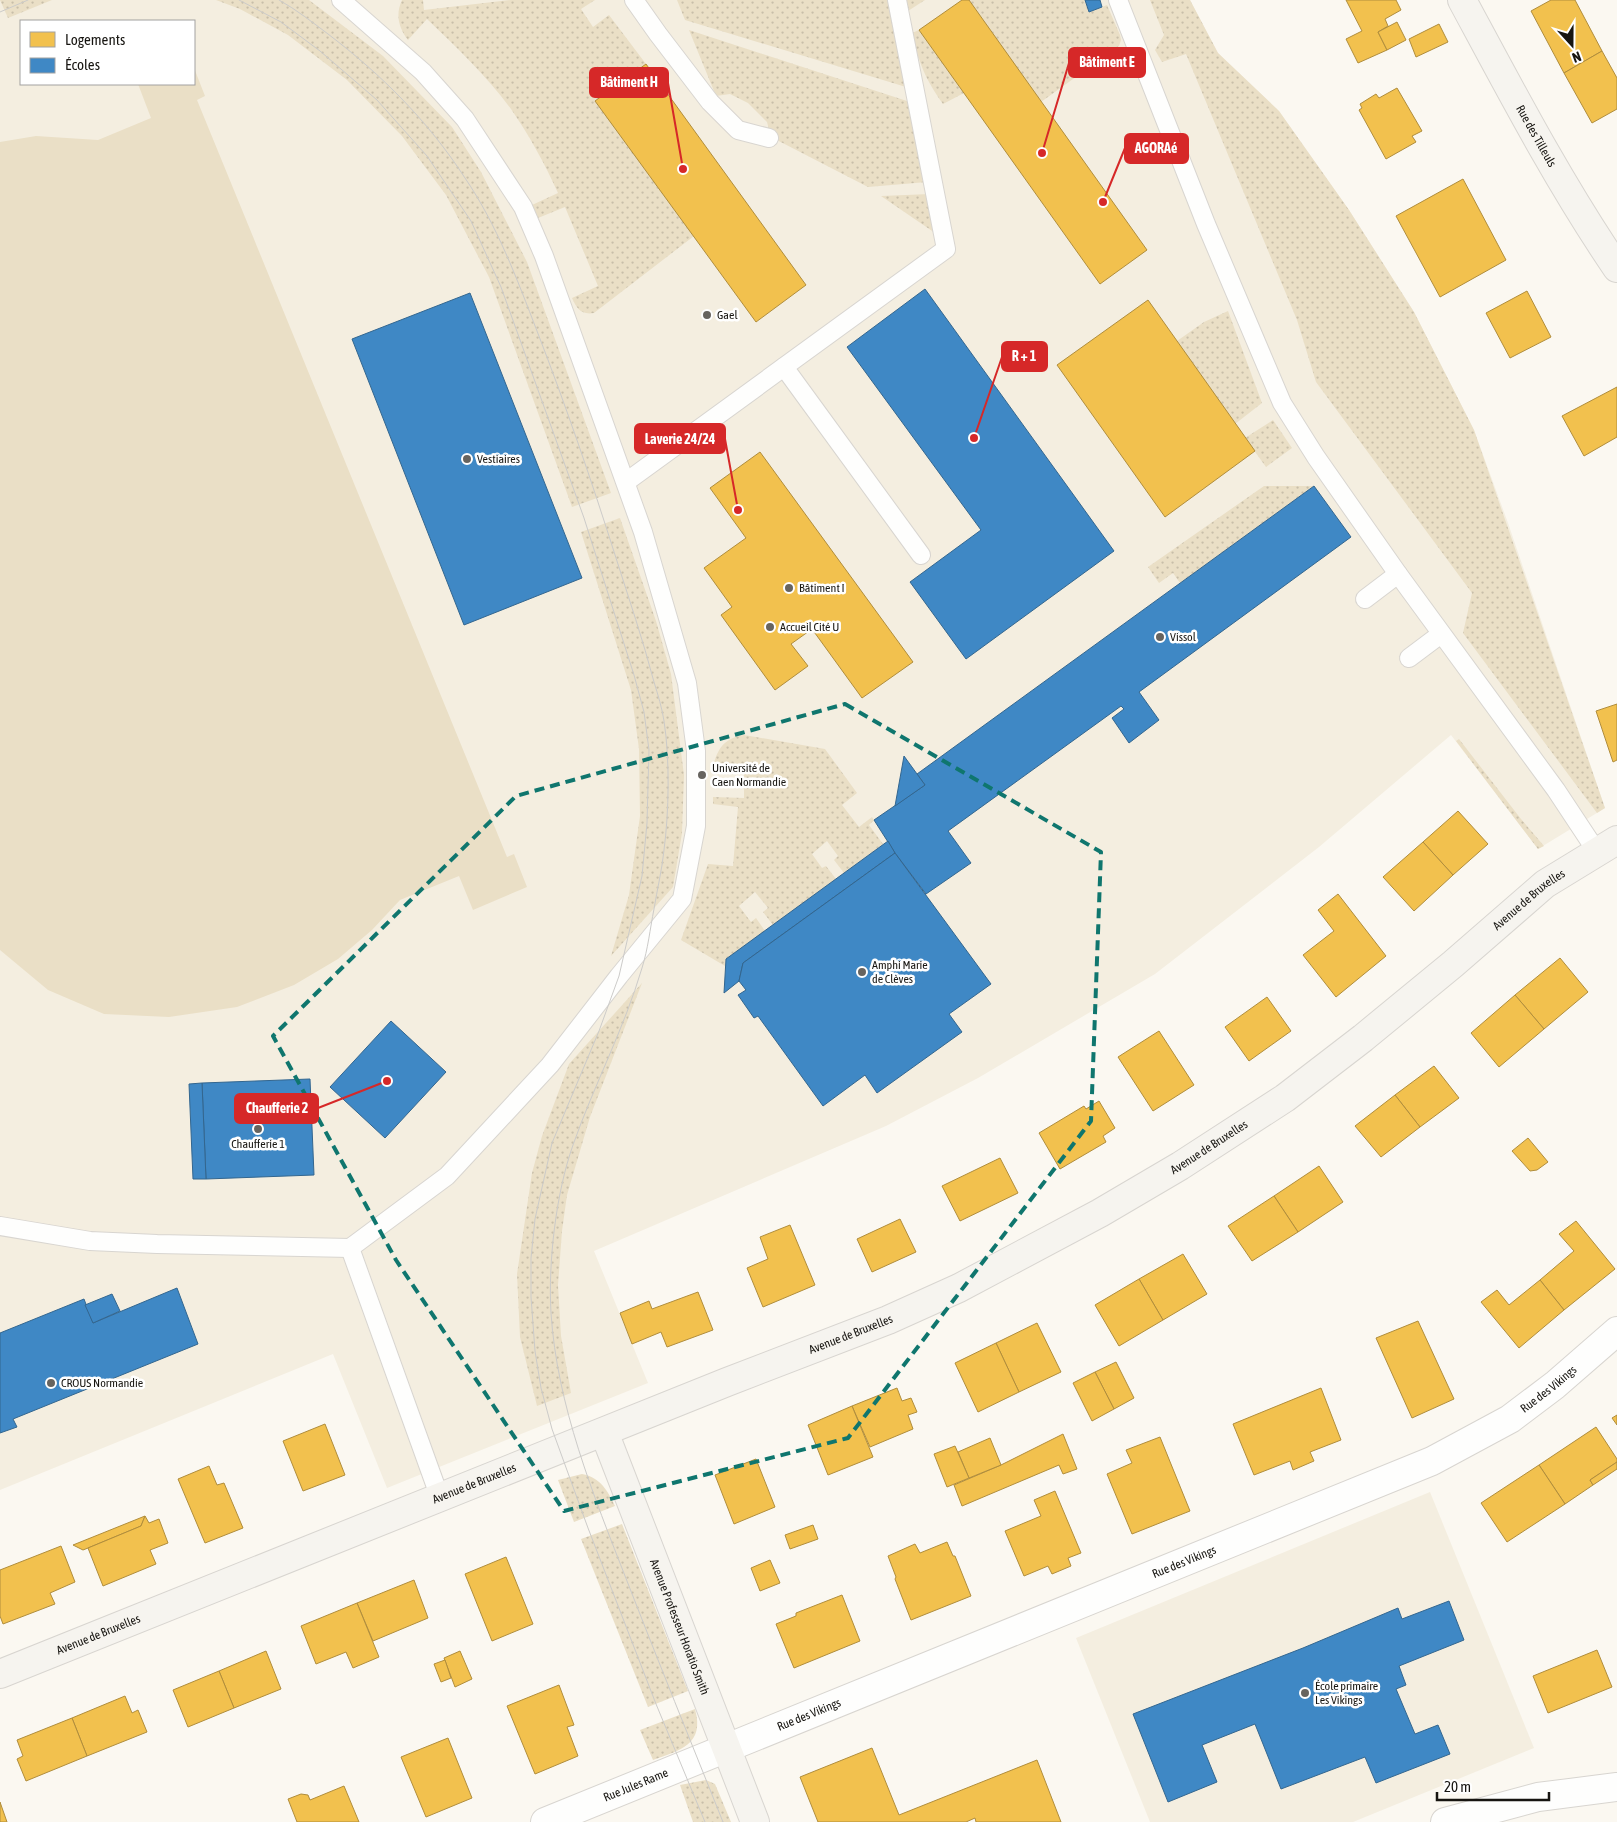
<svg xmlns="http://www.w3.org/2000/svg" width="1617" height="1822" font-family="'Asap Condensed',sans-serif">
<defs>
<pattern id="grass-dots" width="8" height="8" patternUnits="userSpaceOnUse" patternTransform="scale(1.25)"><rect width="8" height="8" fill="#eadfc6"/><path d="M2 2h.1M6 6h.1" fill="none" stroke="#c8bea9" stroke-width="1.8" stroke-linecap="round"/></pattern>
</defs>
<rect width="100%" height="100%" fill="#fbf8f1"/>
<g fill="#f4eee0" fill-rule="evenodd">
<path d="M0,0H1190L1218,53L1279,111L1349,210L1414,312L1474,430L1508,523L1605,808L1538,849L1451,735L1319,847L1155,974L978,1078L886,1126L594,1251L648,1383L387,1488L333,1354L0,1490ZM21,21H194V84H21Z"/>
<polygon points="1430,1492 1534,1748 1353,1822 1150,1822 1076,1638"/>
</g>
<g fill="url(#grass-dots)">
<polygon points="0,0 52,0 8,18"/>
<polygon points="216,0 309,0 383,56 452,127 481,172 527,262 611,493 572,507 489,277 446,195 402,136 347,80 288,35 240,9"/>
<path d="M402,0H423L424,10L511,0H595L581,9L593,27L609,15L646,64L694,236L594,313C581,315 577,309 572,298L598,286L565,207L538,218L532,205L558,193C545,164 529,135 511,109C487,76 457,48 427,19L408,40C399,28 395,15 402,0Z"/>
<polygon points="677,0 889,0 906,87 685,20"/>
<polygon points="906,0 925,0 908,11"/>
<polygon points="969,0 1085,0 1090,12 1107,5 1120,35 1121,40 1119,46 1041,102"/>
<polygon points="1150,0 1190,0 1218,53 1279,111 1349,210 1414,312 1474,430 1605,808 1597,813 1463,633 1472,593 1316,382 1297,320 1186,54 1162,62 1155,50 1164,35"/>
<polygon points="689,30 910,102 927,182 868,187 771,137 767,122 748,103 730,94 716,96"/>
<path d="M919,30L964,93L943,104C925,79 919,63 912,33Z"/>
<polygon points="930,194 938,235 881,196"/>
<polygon points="1228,311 1262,403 1235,424 1177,341 1204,322"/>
<polygon points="1273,420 1292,448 1266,467 1245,438"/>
<polygon points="1264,486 1314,486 1180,583 1173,573 1159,583 1148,567"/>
<polygon points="620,518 656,621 671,674 684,775 682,833 673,887 611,956 629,895 640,816 639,749 631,690 581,532"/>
<path d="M744,735L825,749L857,793L842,805L859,827L872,817L874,820L869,825L883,844L844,873L834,860L838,856L827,841L812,854L822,868L826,866L836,879L773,925L763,912L768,908L755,892L739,906L751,922L756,918L765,931L726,959L725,966L681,940L708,864L733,866L738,807L713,804V797L744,798V764L714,763C719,746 726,738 744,735Z"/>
<polygon points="1459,739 1521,819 1544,846 1538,849 1456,741"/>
<polygon points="642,983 590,1117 567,1195 562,1231 558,1285 561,1336 571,1393 537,1406 520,1337 517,1274 532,1173 542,1136 569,1064"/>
<path d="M582,1474C601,1478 607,1490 615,1506L574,1522L558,1480Z"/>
<polygon points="622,1524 688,1691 648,1707 581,1539"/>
<path d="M695,1709C705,1745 680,1750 653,1760L640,1730Z"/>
<polygon points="706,1780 715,1784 731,1822 693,1822 680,1785"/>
</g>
<polygon fill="#eadfc6" points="194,68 205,96 197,100 507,857 514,854 527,887 473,910 459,876 400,900 372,930 338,959 294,985 237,1007 169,1017 104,1014 48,990 0,950 0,142 36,136 98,140 151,118 138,84 194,84"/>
<g fill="#f2c14e" stroke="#b08d3c">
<polygon points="962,0 969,0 1147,250 1100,284 919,30"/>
<polygon points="1346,0 1396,0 1401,10 1385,19 1388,26 1378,32 1387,50 1358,63 1346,39 1362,31"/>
<polygon points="1551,0 1575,0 1602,51 1564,73 1531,11"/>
<polygon points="1397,22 1406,40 1387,50 1378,32"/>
<polygon points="1439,24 1448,42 1416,57 1409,39"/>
<polygon points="1602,51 1617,78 1617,109 1592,123 1564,73"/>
<polygon points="646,64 806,285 756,322 595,101"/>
<polygon points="1397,88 1422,131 1412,136 1416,142 1386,159 1359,110 1362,108 1360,104 1376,94 1379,98"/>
<polygon points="1463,179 1506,260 1440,297 1396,216"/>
<polygon points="1527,291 1551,337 1510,358 1486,313"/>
<polygon points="1148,300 1255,451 1165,517 1057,365"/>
<polygon points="1617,387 1617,437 1584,456 1562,416"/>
<polygon points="760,452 913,662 862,698 812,629 791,644 808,666 775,690 721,615 732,607 704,568 746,538 710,488"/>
<polygon points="1617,704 1617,760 1613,762 1596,711"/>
<polygon points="1458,811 1488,844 1453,875 1423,842"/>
<polygon points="1423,842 1453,875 1414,911 1383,877"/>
<polygon points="1338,894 1386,956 1336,997 1303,955 1334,931 1318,910"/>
<polygon points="1560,958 1588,992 1544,1029 1515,995"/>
<polygon points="1515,995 1544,1029 1499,1067 1471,1033"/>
<polygon points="1267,997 1291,1031 1249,1061 1225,1027"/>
<polygon points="1159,1031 1194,1085 1153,1111 1118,1057"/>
<polygon points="1434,1066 1459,1098 1420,1127 1395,1095"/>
<polygon points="1395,1095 1420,1127 1381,1157 1355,1126"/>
<polygon points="1099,1101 1115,1128 1103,1136 1106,1142 1060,1169 1039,1133 1084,1106 1086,1109"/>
<polygon points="1528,1138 1548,1162 1537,1170 1530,1171 1512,1151"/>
<polygon points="1000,1158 1018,1193 960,1221 942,1186"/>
<polygon points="1319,1166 1343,1202 1298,1232 1274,1196"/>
<polygon points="1274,1196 1298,1232 1252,1261 1228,1226"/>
<polygon points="900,1219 916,1252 872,1272 857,1239"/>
<polygon points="1576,1221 1615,1269 1564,1310 1540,1280 1574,1251 1559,1234"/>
<polygon points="790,1225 815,1285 763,1307 747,1268 768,1259 760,1237"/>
<polygon points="1183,1254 1207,1294 1163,1320 1139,1279"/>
<polygon points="1139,1279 1163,1320 1119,1346 1095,1305"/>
<polygon points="1540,1280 1564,1310 1519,1348 1481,1302 1497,1290 1509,1305"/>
<polygon points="698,1292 713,1330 667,1347 661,1332 632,1344 620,1313 649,1301 652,1309"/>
<polygon points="1418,1321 1454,1399 1412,1418 1376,1338"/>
<polygon points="1037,1323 1061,1372 1019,1392 996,1343"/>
<polygon points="996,1343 1019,1392 978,1412 955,1363"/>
<polygon points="1116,1362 1134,1398 1114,1409 1095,1372"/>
<polygon points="1095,1372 1114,1409 1092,1421 1073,1383"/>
<polygon points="897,1388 902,1401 911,1398 917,1412 908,1415 913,1429 870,1447 852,1406"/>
<polygon points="1321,1388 1341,1440 1310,1452 1314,1461 1293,1470 1290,1461 1254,1475 1233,1424"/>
<polygon points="852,1406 873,1457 828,1475 808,1425"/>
<polygon points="1617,1415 1617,1425 1612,1418"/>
<polygon points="325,1424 345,1475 303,1491 283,1441"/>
<polygon points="1596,1427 1617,1459 1617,1462 1590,1480 1593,1485 1565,1504 1539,1465"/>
<polygon points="1063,1434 1077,1469 1063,1474 1059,1465 962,1506 954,1485 1001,1465"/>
<polygon points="1160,1437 1190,1511 1132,1534 1107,1474 1132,1463 1126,1450"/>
<polygon points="990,1438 1001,1465 969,1478 958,1452"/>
<polygon points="955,1446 969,1478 947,1487 934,1454"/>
<polygon points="756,1459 775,1507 734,1524 715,1475"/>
<polygon points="1617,1462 1617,1469 1593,1485 1590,1480"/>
<polygon points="1539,1465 1565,1504 1507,1542 1481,1503"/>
<polygon points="209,1466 217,1485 224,1483 243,1528 205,1543 178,1479"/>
<polygon points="1055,1491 1081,1553 1068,1558 1071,1566 1052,1574 1048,1566 1024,1576 1005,1531 1041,1516 1034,1500"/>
<polygon points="145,1516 141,1526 88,1548 83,1550 73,1545"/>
<polygon points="145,1516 149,1523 159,1519 168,1543 150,1550 156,1564 103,1586 88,1548 141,1526"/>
<polygon points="813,1525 818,1539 790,1549 785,1535"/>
<polygon points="947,1542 953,1556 955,1556 971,1596 911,1620 895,1579 896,1577 888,1556 915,1544 920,1553"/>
<polygon points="61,1546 75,1582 50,1593 55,1604 3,1624 0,1616 0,1570"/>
<polygon points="506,1557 533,1624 492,1641 465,1574"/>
<polygon points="770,1560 780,1583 760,1591 751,1568"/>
<polygon points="414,1580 428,1618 373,1641 357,1603"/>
<polygon points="842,1595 860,1641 794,1668 776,1624 796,1616 796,1613"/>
<polygon points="357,1603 379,1657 353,1668 346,1652 316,1664 301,1626"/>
<polygon points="1597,1650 1612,1687 1548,1713 1533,1676"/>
<polygon points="266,1651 281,1689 234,1708 219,1671"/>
<polygon points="460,1651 472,1679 455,1687 444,1658"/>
<polygon points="445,1660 451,1678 441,1682 434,1664"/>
<polygon points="219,1671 234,1708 188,1727 173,1690"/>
<polygon points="559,1685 574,1725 567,1727 578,1756 535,1774 507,1706"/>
<polygon points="125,1696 132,1713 138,1710 147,1732 87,1756 72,1718"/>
<polygon points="72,1718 87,1756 26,1781 17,1759 23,1756 17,1740"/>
<polygon points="448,1738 472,1798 426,1817 401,1757"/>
<polygon points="872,1748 899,1815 1037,1760 1061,1822 976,1822 975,1818 966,1822 818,1822 800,1777"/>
<polygon points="344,1786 359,1822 297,1822 288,1799 301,1794 308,1795 310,1800"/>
<polygon points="0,1802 7,1822 0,1822"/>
</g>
<g fill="#3f88c5" stroke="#33668f">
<polygon points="1085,0 1100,0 1102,7 1089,12"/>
<polygon points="925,289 1114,551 966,659 910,582 981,530 847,347"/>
<polygon points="470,293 582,578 464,625 352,339"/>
<polygon points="1314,486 1351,537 1139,692 1159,720 1129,743 1112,718 1124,709 1121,706 948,831 971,863 926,894 895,853 874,820 925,785 917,774"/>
<polygon points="904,756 925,785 895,806"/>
<polygon points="888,841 895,853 743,963 739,981 724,993 726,959"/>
<polygon points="895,853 991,984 949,1014 962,1032 877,1093 865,1075 823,1106 758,1016 754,1018 738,995 746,990 739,981 743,963"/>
<polygon points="391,1021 446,1072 385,1138 330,1087"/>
<polygon points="310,1079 314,1175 206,1179 202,1083"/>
<polygon points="202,1083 206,1179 193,1179 189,1084"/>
<polygon points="177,1288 198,1344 13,1419 17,1427 0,1433 0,1333 84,1299 93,1323"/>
<polygon points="112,1294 120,1311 93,1323 85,1305"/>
<polygon points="1449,1601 1464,1640 1399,1666 1406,1685 1396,1689 1415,1734 1438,1725 1450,1754 1376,1783 1365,1757 1281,1789 1255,1724 1202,1745 1217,1782 1168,1802 1133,1714 1303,1648 1398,1608 1402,1619"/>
</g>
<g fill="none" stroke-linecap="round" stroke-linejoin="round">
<g stroke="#d8d5d0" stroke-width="20">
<g id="lane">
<polyline points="634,0 658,34 710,102 738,130 769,138"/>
<polyline points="1118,0 1206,224 1282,403 1316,457 1398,574 1556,790 1597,852"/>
<polyline points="784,367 921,555"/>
<polyline points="626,482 946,249 897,0"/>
<polyline points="1365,599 1398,574"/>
<polyline points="1409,658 1441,634"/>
<polyline points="0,1226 90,1241 157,1244 350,1248 447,1176 550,1065 619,976 682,899 696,826 696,751 687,683 643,532 544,256 523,207 465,119 423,72 341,0"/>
<polyline points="350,1248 440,1498"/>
</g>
</g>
<g stroke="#d8d5d0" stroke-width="30">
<g id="street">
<path id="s1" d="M545,1822L1432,1461L1510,1419L1555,1385L1617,1331"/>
<polyline points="1445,1822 1538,1797 1617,1787"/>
</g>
</g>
<g stroke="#d8d5d0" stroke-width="30">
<g id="secondary">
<path id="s2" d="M1462,0C1511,91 1559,183 1617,268"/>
<path id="s3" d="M604,1432L755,1822"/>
<path id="s4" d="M0,1674L727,1382L888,1320L959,1288L1100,1213L1180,1166L1285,1098L1363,1038L1453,964L1545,884L1617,840"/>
</g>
</g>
<use href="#lane" stroke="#fefefd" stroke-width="18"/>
<use href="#street" stroke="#fefefd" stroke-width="28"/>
<use href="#secondary" stroke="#f6f4ef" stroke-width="28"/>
<g stroke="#cccbc9" stroke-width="1">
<polyline points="239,0 281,22 320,51 377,100 427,156 471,221 501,287 584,518 634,675 644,712 649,750 647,823 642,876 619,976 599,1031 552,1143 535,1219 531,1258 531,1297 535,1351 541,1388 552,1429 588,1528 656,1704 705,1822"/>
<path d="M279,0C297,10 312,22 328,34C382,75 428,121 465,178C497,225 517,279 537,331C566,406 592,482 616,558C629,599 643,640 654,682C658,695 662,708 664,721C670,759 669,812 664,850C662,870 657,890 654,909C650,929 648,949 642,968C624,1029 594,1085 573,1145C556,1193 548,1262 551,1313C557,1406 593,1494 627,1581C658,1661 691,1742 723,1822"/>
<polyline points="0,12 28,0"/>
</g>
</g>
<path fill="none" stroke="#0f766e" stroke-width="4" stroke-dasharray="10 6" stroke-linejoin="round" d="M845,704L1101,852L1091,1121L848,1438L564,1511L396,1260L273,1036L516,796Z"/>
<g fill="#67645f" stroke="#fff" stroke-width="2">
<circle cx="707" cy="315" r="5"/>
<circle cx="467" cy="459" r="5"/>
<circle cx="789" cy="588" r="5"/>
<circle cx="770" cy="627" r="5"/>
<circle cx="1160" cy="637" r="5"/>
<circle cx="702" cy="775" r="5"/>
<circle cx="862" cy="972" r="5"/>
<circle cx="258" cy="1129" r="5"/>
<circle cx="51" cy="1383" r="5"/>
<circle cx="1305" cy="1693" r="5"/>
</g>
<g text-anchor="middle" stroke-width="5" stroke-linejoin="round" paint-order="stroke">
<g font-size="12" fill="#171511" stroke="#fff">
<text dy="4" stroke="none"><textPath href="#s2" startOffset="155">Rue des Tilleuls</textPath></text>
<text dy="4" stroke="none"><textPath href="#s4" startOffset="1726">Avenue de Bruxelles</textPath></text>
<text dy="4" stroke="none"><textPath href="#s4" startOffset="1321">Avenue de Bruxelles</textPath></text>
<text dy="4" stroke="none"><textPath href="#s4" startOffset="916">Avenue de Bruxelles</textPath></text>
<text dy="4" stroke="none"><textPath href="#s1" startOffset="1095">Rue des Vikings</textPath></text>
<text dy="4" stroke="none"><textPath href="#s4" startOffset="511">Avenue de Bruxelles</textPath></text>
<text dy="4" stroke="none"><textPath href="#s1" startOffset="690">Rue des Vikings</textPath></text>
<text dy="4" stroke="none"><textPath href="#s3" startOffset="209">Avenue Professeur Horatio Smith</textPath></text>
<text dy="4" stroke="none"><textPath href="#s4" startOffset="106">Avenue de Bruxelles</textPath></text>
<text dy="4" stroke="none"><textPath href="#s1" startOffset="285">Rue des Vikings</textPath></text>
<text dy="4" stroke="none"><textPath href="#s1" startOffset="98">Rue Jules Rame</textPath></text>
</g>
<g font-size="12" fill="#171511" stroke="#fff" text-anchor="start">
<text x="717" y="319">Gael</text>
<text x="477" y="463">Vestiaires</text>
<text x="799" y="592">Bâtiment I</text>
<text x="780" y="631">Accueil Cité U</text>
<text x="1170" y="641">Vissol</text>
<text x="712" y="772">Université de<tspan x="712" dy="14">Caen Normandie</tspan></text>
<text x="872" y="969">Amphi Marie<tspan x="872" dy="14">de Clèves</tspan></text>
<text x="258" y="1148" text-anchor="middle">Chaufferie 1</text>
<text x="61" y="1387">CROUS Normandie</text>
<text x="1315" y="1690">École primaire<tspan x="1315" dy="14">Les Vikings</tspan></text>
</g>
</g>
<path fill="none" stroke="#d62828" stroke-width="2" d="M1042 153L1069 63M683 169L668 83M1103 202L1125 148M974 438L1002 357M738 510L725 439M387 1081L318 1108"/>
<g fill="#d62828" stroke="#fff" stroke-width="2">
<circle cx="1042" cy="153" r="5"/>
<circle cx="683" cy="169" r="5"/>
<circle cx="1103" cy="202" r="5"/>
<circle cx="974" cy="438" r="5"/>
<circle cx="738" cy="510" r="5"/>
<circle cx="387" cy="1081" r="5"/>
</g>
<g fill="#d62828" stroke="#d62828" stroke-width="2">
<rect x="1069" y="48" width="76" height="29" rx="5"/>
<rect x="590" y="68" width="78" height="29" rx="5"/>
<rect x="1125" y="134" width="63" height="29" rx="5"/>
<rect x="1002" y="342" width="45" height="29" rx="5"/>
<rect x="635" y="424" width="90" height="29" rx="5"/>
<rect x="235" y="1094" width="83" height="29" rx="5"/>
</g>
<g font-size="14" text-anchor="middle" font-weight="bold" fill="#fff">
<text x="1107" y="67">Bâtiment E</text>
<text x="629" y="87">Bâtiment H</text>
<text x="1156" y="153">AGORAé</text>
<text x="1024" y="361">R + 1</text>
<text x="680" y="444">Laverie 24/24</text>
<text x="277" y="1113">Chaufferie 2</text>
</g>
<rect x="20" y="20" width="175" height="65" fill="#ffffff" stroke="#a2a1a0"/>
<rect x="30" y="32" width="25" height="15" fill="#f2c14e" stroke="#a2a1a0"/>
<text x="65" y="45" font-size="15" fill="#171511">Logements</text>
<rect x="30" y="58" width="25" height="15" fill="#3f88c5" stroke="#a2a1a0"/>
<text x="65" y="70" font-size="15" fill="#171511">Écoles</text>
<g transform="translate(1572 45) rotate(159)" stroke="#ffffff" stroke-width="4" paint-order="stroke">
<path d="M0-4L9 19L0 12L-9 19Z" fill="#171511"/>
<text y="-8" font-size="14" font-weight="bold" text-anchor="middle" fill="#171511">N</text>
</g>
<path d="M1437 1792v8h112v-8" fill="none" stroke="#171511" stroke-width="2.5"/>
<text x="1444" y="1792" font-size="15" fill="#171511" stroke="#ffffff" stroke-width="4" paint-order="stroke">20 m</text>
</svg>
